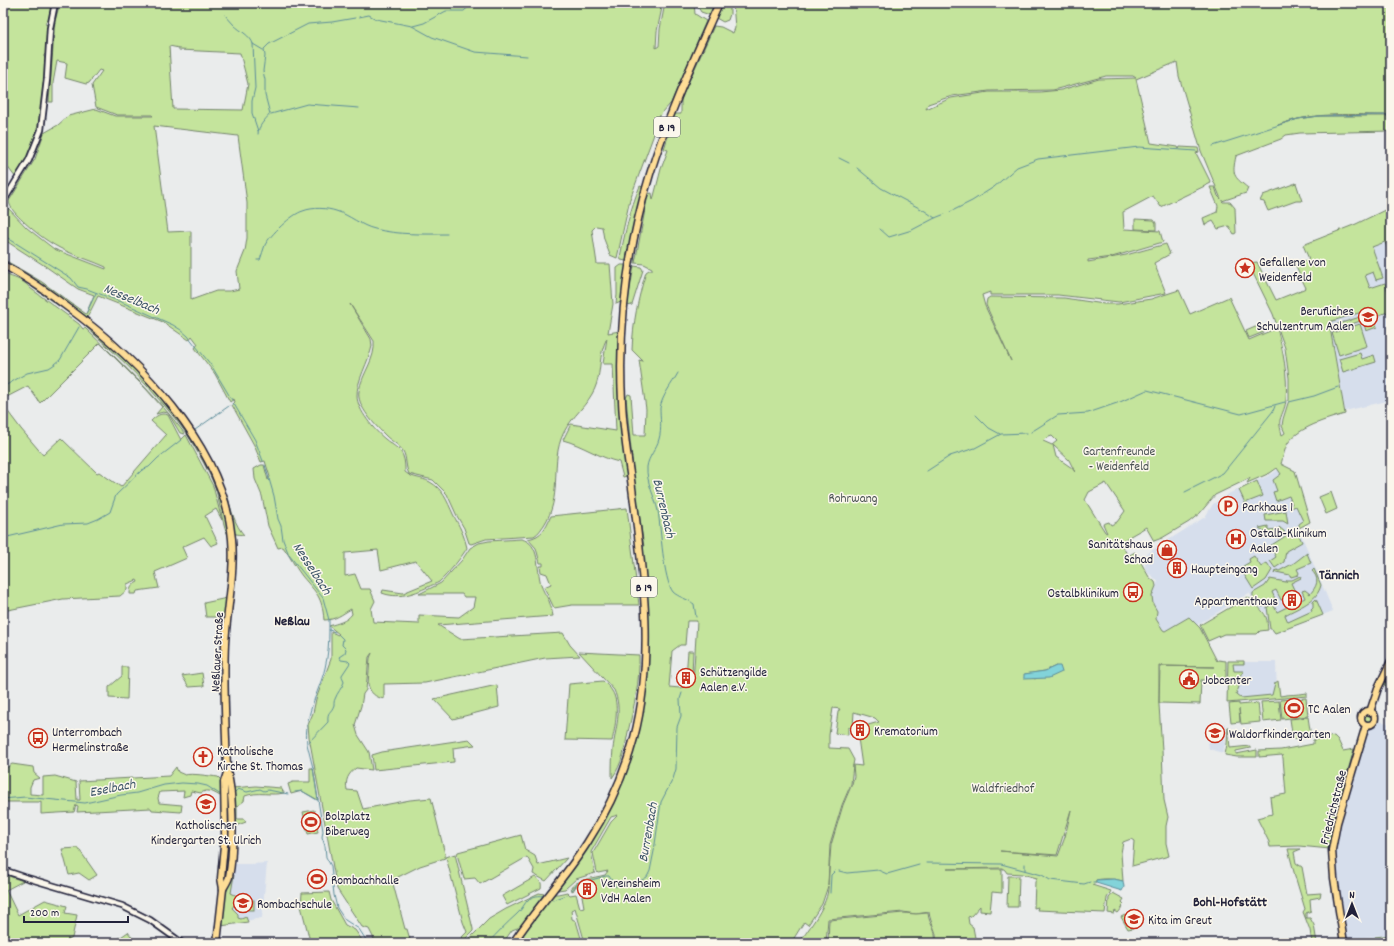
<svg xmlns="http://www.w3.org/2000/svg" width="1394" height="946" font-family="Dekko,sans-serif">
<rect width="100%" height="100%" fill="#eaecec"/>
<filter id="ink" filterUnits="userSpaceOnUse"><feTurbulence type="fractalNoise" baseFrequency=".025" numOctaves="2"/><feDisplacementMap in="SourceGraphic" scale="8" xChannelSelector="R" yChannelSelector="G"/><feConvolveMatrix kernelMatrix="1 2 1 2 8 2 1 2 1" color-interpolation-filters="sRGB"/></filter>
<g filter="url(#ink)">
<g fill="#d6deec">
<polygon points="1391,215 1391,400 1345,411 1329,322 1362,312 1356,224 1374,216"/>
<polygon points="1281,467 1309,522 1298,527 1333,611 1274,634 1269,625 1267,614 1257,604 1249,593 1197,625 1189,617 1172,627 1165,631 1163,630 1156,619 1157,611 1153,604 1152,596 1158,581 1148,573 1145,567 1146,555 1151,551 1205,517 1213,504 1230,493 1272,474"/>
<polygon points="1234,662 1276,662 1277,698 1228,702"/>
<polygon points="1375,720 1391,724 1391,934 1346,939 1332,850 1366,725 1373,724"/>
<polygon points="1226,724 1225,744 1223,753 1209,749 1206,726"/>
<polygon points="267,863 262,918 221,925 231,864 251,864"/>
<polygon points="1391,934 1391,943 1347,943 1347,940"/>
</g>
<g fill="#c4e49c" stroke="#73836c" fill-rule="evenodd">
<path d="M3,3H52L49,21H46L45,24L48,25L46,54L44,55V57L46,58L43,95L39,128H37C36,146 25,162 16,178L6,165L3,166Z"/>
<path d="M60,3H663L657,31L656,48L659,46L660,29L665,3H694L695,14L706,21L671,103L653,123L657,126L630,199L617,258L610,255L604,239L602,227L596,226L592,230L597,264H610L613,304L608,333L620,331L618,391L627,476L623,477L619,462C600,458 582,445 563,440L571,424L616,431L613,364H603L607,338C605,342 603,347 602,352C599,366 600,381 592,394C583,410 567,421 561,439C551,468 562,497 544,525C541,529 539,533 534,536L486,539L471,544L469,543L464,528L457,516L447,494L433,480L409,474C405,466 407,458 403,451C398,444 391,441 386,436C376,426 356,406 359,391C362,373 376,359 374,341L350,304L371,339L372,346C369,361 356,382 357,396C357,410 375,431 385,439C392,445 400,448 403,456C405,461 405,467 405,472C413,479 421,477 430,482C443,489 447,501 453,514C459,526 464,534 467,548C461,558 448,574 439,582C436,584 431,585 428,587C413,594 398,599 382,593L383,590L403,593L432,581L416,561L381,570L378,550L345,553V576L355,574L361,589H370L375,601L371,609L373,622L419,624V615L459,617L473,607L475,597H464L462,594H419L441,583L462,560L470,548L479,543L489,541L521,539C541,543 536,569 541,584C542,590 546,595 549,601C551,606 552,611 553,616L438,625L460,639L563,633L570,645L580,656L545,658L425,683L384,684V699C375,697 370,693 368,684L370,658L372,653L369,657L366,690L363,694L361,706L355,725L358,735L369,752L372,770L356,768C348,774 345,780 347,790L357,791L363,809L410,800L431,798L445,854V858L420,866L392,880L405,929H407L411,943H376L369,929L362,927L337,889L309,737L308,725L313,713L316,699L331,659V632L338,635L339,634L329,626C338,623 346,622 352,614L351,609C342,614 336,620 324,620C322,596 317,594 302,576C295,567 290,556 283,547L278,548L268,526L262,496L255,479L254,469L261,465H264L268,480L270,477L265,461L261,462L254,445L232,405L235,402L234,399L230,402L215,374L195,348L198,344L192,336L189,340L163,322L98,296L88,316L86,317L41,285L3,262V259L42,282L86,314L94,295L78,289L45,266L3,239V209L8,208L27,228L54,249L106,269V267C93,261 79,257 66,251C50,244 36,233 23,221C17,215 10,209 9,201L35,159L44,133L58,125L68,116L96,109L115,116H153L152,115H117L96,107L92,85L102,71L99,70L89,83L86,84L65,78L67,63L57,61L53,83V102H49L55,21ZM169,46L179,48V50L240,53L248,84L243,110L173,109ZM154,126L238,136L247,203V238L245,251L237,271L239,289L230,291H216L191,300V231L168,232Z"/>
<polygon points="699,3 715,3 710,15 701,12 698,7"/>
<polygon points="723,3 730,3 730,14 728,20 723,22 716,18"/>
<path d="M733,3H1391V115C1354,115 1314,111 1278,125L1298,119L1319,116H1391V131L1300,133L1286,135L1281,139L1236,156C1232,175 1233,176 1248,188L1246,193L1222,201L1223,202H1230L1235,208L1236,233L1234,234L1229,226L1218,229L1213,221L1205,225L1203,218L1217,212L1218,206L1210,187H1215L1218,196L1221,199L1201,151L1179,76L1177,62L1136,79L1151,143L1178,147L1179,149L1180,147L1198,148L1199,152L1196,153L1211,183L1161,207L1153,196L1123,212L1124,229L1160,231L1163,242L1112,257L1088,260V262L1126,255L1166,244L1170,254L1154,263L1166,293L1119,302L1058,295H990V292L982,295L985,306L1011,361L986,305L987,299L990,297L1064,298L1104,304H1118L1151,299L1179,290L1190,314L1229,297L1249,340L1277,328C1283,351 1288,375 1286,399C1286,406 1282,413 1280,420C1279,425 1281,430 1282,435L1285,433L1282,426L1283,419L1289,400V378L1285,348L1273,314L1248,263L1257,262L1276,300L1306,288L1295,265L1309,259L1303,245L1356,224L1391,207V257L1385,242L1372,247L1383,278L1376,280L1373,272L1365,275L1370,288L1385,283L1391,301V311L1333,330L1332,326L1363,316L1362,312L1329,322L1345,414C1327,419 1299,427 1288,443C1285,448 1283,457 1281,464L1295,471L1310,522L1299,528V524L1303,521L1296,506L1291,508L1290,505L1292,504L1289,496L1276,501L1273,492L1277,491L1273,480L1281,474L1277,468L1270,473L1247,483L1250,478L1215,495L1200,513L1189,522L1162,538L1154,541L1146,527L1120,542L1128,556L1135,552L1149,577L1155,582L1156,586L1152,596L1153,604L1157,611L1156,619L1163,630L1165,631L1189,617L1200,628L1217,661L1218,660L1226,661V680H1201L1200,704L1159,703L1160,666L1215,667L1159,666V705L1162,750L1164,800L1168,817L1166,826V843L1169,856L1132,866L1134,841L1131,839L1123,842L1121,853L1123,881C1114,879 1105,878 1096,880V883L1092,885L1111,891L1107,898L1105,913L1037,910L1038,907L1034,908L1035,882L1037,878L1022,874L1007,873L1005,870L1002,868L947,869H1002V893L992,892L990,912L980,911V906L971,916L968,917L969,924L973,927L976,943H936C938,930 930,924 929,912L916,914L903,912L828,919L826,943H799C809,928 829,904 828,886L822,904L808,925L804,922L791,943H585L575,908L571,910L572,919L576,921L581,938L579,943H519L524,935L523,934L553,894H558L567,892L570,895L576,894L580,908L584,907L582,896L593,893L590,883L576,886L573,891L570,889C576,879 594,878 605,875L608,871L598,873L597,872L593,853L611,822L618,815L611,817L591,852L595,873L576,879L565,889L558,890C565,876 577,864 586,851C594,838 602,824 609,811C636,760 648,699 649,641C649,610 646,578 642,547H644L634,480L626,398L628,394L631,395L634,435H645L646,409L639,360L643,361L632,350C633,323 638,298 646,272L649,270H652V268L644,264L635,263L648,194L652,193L653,200L661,169L668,150L664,149L675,114H681V99L714,26L721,27L733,33L735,28ZM1106,76H1133L1136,78L1099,79L1061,90L1040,92H989L951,98L926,109L928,104L952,96L989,91L1053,90ZM1052,436L1057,441L1052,445L1043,441L1046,438ZM1053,445L1069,460L1075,472L1072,468L1056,457ZM1106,483L1125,511L1117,522L1111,525L1109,522L1103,524L1107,533L1105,532L1085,500L1089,492ZM687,621H697L693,683L680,688L669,687L672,651L680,645H685ZM1056,666L1035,679L1025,674L1045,671ZM833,708L840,709L838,712L835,733L848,735V728L853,727L854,712L875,718L879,722L868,725L865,738H858L862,766L853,765L854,760L848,749L829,748V735ZM853,765L854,776L852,784L843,805L831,845L828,885L830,845L842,805L851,784ZM1071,810L1065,837L1058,856L1000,851L1057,855Z"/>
<polygon points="1296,183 1302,201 1296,201 1268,211 1264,202 1260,201 1263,195"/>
<path d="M640,186L643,187L634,222L626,261L621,260L620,257C625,233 630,209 640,186Z"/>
<polygon points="1135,219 1154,220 1156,223 1156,230 1135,229"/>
<polygon points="621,265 626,265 621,302 616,304 617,295 617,268"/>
<polygon points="634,266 641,267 643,270 632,305 627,306"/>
<path d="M3,272L10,275L9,276C16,278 26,282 30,288L79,324L83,329L85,328C119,361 155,394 185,434L180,433L168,413L163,412L156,414L162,407L146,389L100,343L40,403L28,386L3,399Z"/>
<polygon points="29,284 83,322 83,323 32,287"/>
<polygon points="1375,320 1377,327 1366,331 1364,324"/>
<path d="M85,324L95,331L148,381L170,408L187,432L186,433C157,393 121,358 85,326Z"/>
<polygon points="1360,324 1367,346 1339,355 1332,333"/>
<polygon points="1260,325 1264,332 1249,338 1246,331"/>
<polygon points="1360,353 1362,359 1374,355 1376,362 1343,372 1339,359"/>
<path d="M3,405L21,429L43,455L61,438L97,473L99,472L121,487L166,435L151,421C156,416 161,412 168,415L181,440L186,435L213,486L222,520L216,509L205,516L218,543L211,546L204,537L182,547L187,558L155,572L159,588L137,591L136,594H130C130,587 132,585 138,582L137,580L127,584V590L120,596L63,599L3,611Z"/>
<path d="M187,434H190L211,470L222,500L230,538C222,528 220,501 215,487C208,469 197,451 187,434Z"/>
<polygon points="1257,481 1263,496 1245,503 1239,490"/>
<polygon points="1331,492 1337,509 1326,514 1319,497"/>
<path d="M228,497C231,510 235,525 244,535L236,534L234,532L226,498Z"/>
<path d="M627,508L639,605H572L554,608L544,587L551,584L547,574L541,572L540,566H543V563H540L536,548L528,539C543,536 545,528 551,516Z"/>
<polygon points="1286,511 1288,524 1283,521 1266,521 1265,515"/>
<polygon points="1268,526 1268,530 1279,529 1279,527 1285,532 1277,538 1273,535 1271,536 1259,528"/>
<polygon points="1295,530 1298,533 1302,542 1286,551 1284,562 1275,568 1270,561 1276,557 1270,546"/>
<polygon points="1307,553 1311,563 1297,569 1299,573 1298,575 1291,577 1290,575 1276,572 1274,574 1275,571 1278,570 1279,571 1294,563"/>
<polygon points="1254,556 1261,567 1267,563 1272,570 1266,580 1253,589 1240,568 1250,562 1249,559"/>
<path d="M1314,569L1321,585C1317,602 1299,607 1285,615L1288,622L1312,611L1311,609L1313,607V602L1316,599L1323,615L1275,633L1272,629H1270L1267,607L1273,604L1277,612L1305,598L1302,591L1305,590L1310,594C1317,586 1320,579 1312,571Z"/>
<path d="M1300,576L1301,578L1291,583L1296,594L1281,600L1276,590L1272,592L1276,601L1262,607C1257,604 1252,600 1253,593L1265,586L1270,579L1286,582L1287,580H1292Z"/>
<path d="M1248,597C1253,602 1264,611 1266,617C1268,621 1267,626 1268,630L1260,631L1257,634H1224L1208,641L1200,625Z"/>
<polygon points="227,598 226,617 206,617 204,603"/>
<polygon points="688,651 693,651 692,674 689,674 689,676 686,676"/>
<path d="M579,652L639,655C640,682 634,706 628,732C625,747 622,765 612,778C612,769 612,759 613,749C615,729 623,710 614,690Z"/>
<path d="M1228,661H1244V664H1233L1234,671H1244L1236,680L1239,687L1236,694L1241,698L1272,695L1275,683L1278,681L1280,696C1289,694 1297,695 1307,693V696L1227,703Z"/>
<polygon points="122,667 128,667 127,699 109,698 109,687 122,676"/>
<polygon points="1387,671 1390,672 1391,687 1381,684"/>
<polygon points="202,673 204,686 189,687 182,676"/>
<path d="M603,681C606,684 610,687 612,691C620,703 615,728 612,741L565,740L569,684Z"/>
<polygon points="497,685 499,707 453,719 434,699"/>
<polygon points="1306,698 1308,716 1282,719 1280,700"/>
<polygon points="1279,701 1281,720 1263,722 1261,702"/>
<polygon points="1239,703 1239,705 1258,703 1260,722 1241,724 1239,709 1240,722 1231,723 1229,704"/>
<circle cx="1368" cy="719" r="5.5"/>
<polygon points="1308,717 1311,737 1293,739 1290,719"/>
<polygon points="1228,727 1230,748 1250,746 1250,748 1236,751 1236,754 1257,750 1257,757 1237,757 1225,755 1227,744"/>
<polygon points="1334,736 1338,740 1343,751 1354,749 1332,827 1330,849 1299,846 1270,847 1269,842 1257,818 1272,814 1270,797 1286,794 1283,758 1282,755 1259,757 1259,751 1281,750 1313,744 1313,740"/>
<polygon points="469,739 475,745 453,748 454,762 374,770 372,755 382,752"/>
<path d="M12,764L33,767L34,773L40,778L33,780L30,787V794L43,795V777L55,776L76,782L77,800H80L79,781L169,776L176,767L178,772L185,775C191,773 210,776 218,777L222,781V797C214,793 209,788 201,793L191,791L190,795L183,797L184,791L160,792L158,798L159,803L182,805L181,812L152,810L151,808L77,812L78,806L76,805L74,812L41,814V801L39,802H3V770Z"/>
<polygon points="310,768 313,768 318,800 302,791 291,794 288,784 293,782 310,782"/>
<path d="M256,786L281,788L284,793C271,796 258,791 245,796L244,801L237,806V819H244L246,822L238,825H233L232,788Z"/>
<polygon points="314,810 318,832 308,834 303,812"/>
<polygon points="521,835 525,850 535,856 538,865 567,858 546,881 533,874 534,869 527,857 480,884 475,878 464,879 457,854 458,852"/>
<polygon points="78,848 97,875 89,880 79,873 69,875 62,849"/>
<polygon points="1288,849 1301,849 1294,852 1296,863 1302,867 1307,894 1321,893 1320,897 1310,899 1311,911 1306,913 1306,918 1310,918 1314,925 1317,943 1312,943 1310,930 1303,912 1305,909 1295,876"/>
<polygon points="455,854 473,929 473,931 461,943 456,943 467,932 463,922 446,857"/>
<polygon points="3,874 23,881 6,890 18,915 45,900 67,906 65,913 77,915 72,938 64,943 3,943"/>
<polygon points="229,875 234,875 231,893 245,900 244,906 239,906 236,903 232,908 238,914 238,918 241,919 246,917 248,922 221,926 225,888"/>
<polygon points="1008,876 1019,876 1018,907 1007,907"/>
<path d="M535,877C540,880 542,882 541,888L507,905L502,896Z"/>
<polygon points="329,892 331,900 345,925 355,930 364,943 308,943 307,941 309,937 301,906 302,893"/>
<polygon points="539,893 544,894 520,927 512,930 503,943 465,943 489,919 506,909"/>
<polygon points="1113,893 1124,899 1122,902 1124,904 1122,906 1123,907 1118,913 1115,911 1114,914 1108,913 1109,898"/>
<rect x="247" y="900" width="7" height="10"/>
<path d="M903,913L916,914L928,913C929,926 937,927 935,943H828L829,920Z"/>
<polygon points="1125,915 1133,928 1128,929 1121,917"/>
<polygon points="128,932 136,943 112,943"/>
<polygon points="1391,935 1391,943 1376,943 1375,937"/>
</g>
<g fill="#82d3d9" stroke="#5c8c9a">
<polygon points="1056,666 1060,666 1062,672 1049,678 1024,679 1024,674 1045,671"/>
<polygon points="1114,879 1123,881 1124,887 1122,891 1096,883 1096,880"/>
</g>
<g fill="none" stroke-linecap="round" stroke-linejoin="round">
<g stroke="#5c8c9a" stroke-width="1">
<path d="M225,15C228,18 231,22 234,25C240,31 251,36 253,44L263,50"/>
<polyline points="359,17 369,15 376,19 412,26 432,37 475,52 527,56"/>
<polyline points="413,26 424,23 446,11 464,11 473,3"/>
<polyline points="253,44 255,88 252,101 252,113 258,131"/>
<polyline points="271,114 307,104 359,108"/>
<path d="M258,134C258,126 265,120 270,114L265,95V80L263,71L265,56L264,49L269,44L308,24L332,22L355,18"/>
<polyline points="1213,146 1298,119 1319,116 1391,115"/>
<polyline points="839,158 849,163"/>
<polyline points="857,168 881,188 925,211 935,218 945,214"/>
<polyline points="950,212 972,201 994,187 1017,167 1038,159 1139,147 1196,151"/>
<polyline points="880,229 889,237 912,230 935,218"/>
<polyline points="3,235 71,278 78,287 87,289 126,304 173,325 181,330 188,336 211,365 232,400"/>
<path d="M257,260H260C262,255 263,250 265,245C270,235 292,214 303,211C313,207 327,208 336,211C350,215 361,226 375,229C398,235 423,234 447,234"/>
<polyline points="87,312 96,293"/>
<path d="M678,373C672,384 662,396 660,408C660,418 662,429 659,439C657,448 648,457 647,467C646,482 655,497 658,511C661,529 663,579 673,592C678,597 688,599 694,604L696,617"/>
<polyline points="3,387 27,373 49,368 55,364 60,360 79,327"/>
<polyline points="1289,402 1314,396 1338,387"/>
<polyline points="232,404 234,404 255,440 263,461"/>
<polyline points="976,415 989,428 1000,434"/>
<polyline points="195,430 229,406"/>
<polyline points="1031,432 1058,415 1088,413 1120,402 1147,390 1241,414 1285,402"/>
<polyline points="265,465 274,496 278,519 281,526 283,540 289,555 323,598 329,620 329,630 335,632"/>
<polyline points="927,471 950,456 975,448 1001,434 1027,433"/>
<polyline points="1185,492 1223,473 1273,411 1275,406"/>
<polyline points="3,538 63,524 88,523 98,519 110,512 116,495 142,470 149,467 158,458 181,440"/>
<path d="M339,635L343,639L342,645L346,649L345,653L339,657L341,660L348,661L350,663L342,675V677L344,682C342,688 337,693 335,699C334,701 334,703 334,705C331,714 327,710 328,722L307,744L313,768L323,831L322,837L325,846L326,857L331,866L334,895L337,908L345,920L359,929L368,943"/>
<path d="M307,744C303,717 319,693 325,668C328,655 329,643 329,630"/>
<polyline points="295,792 302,791 317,800"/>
<polyline points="233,794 238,789 247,792 260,789 264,791 268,790 288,794"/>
<polyline points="3,799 25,797 85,803 121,795 137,793 164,785 182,783 198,784 207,786 221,795"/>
<polyline points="926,863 1001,864 1042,875 1050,880 1084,884 1090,882"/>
<polyline points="1025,864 1025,870"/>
<polyline points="839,871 847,873 878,870 887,874 919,865"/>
<polyline points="1093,882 1096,882"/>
<polyline points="620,886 642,880 647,877 650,871 654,851 661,802 673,779 676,769 677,727 681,716 680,699 682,693"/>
<polyline points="572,890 577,884 606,876 609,876 616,887"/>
<polyline points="830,893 831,875 835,871"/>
<polyline points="549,898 553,900 567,895"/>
<path d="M488,943C497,933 507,923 517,914C522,910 524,903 529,899C534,896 539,895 544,896"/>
</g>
<g stroke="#22223b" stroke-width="8">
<g id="minor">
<polyline points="3,202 29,160 41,130 47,79 50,28 55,3"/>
<polyline points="3,870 24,877 122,906 150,920 182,943"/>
</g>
</g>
<g stroke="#22223b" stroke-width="9">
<g id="major">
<path d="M3,265C25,276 46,291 66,306C138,359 224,445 232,539C235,574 227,609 225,644C223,686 226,729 227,771C234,796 234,852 229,877C228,881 225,885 223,889"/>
<circle cx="1368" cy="718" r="7"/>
<polyline points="1370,712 1378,688 1391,661"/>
<polyline points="217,943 223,889 221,878 225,834 224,782 227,773"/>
<path d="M513,943C536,908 565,878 587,843C608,811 624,775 634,738C656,653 642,566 631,480C627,454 623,428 622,401C618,325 628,247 650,174C668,115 694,59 719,3"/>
<polyline points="1344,943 1334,878 1332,850 1337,823 1366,725"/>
</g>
</g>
<use href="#minor" stroke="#fbf7ec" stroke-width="4.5"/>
<use href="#major" stroke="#fedd96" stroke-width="6"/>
</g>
</g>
<defs>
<g id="sight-ring" transform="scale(1)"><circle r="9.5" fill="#fbf7ec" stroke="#c8321e" stroke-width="1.5"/><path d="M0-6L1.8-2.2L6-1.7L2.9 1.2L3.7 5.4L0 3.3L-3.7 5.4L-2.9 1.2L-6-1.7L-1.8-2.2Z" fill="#c8321e"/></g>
<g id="school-ring" transform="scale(1)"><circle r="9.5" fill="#fbf7ec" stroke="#c8321e" stroke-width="1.5"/><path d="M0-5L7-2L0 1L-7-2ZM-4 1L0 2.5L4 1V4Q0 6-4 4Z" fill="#c8321e"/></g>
<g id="parking-ring" transform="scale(1)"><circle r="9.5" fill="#fbf7ec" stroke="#c8321e" stroke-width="1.5"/><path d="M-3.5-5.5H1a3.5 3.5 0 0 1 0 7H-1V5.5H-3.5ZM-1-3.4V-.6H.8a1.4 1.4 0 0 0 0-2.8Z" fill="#c8321e"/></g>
<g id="hospital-ring" transform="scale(1)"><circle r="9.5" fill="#fbf7ec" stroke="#c8321e" stroke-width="1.5"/><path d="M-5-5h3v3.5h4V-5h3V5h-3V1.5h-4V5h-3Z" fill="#c8321e"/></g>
<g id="shop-ring" transform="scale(1)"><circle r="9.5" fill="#fbf7ec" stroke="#c8321e" stroke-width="1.5"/><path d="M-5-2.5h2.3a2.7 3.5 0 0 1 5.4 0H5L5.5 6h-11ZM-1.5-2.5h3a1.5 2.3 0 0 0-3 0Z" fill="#c8321e"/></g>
<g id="building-ring" transform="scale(1)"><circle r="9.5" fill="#fbf7ec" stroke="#c8321e" stroke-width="1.5"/><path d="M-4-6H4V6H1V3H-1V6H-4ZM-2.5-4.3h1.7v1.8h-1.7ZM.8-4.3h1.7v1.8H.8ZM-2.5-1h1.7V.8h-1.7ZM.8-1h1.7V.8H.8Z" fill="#c8321e"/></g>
<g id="bus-ring" transform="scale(1)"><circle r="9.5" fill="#fbf7ec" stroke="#c8321e" stroke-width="1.5"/><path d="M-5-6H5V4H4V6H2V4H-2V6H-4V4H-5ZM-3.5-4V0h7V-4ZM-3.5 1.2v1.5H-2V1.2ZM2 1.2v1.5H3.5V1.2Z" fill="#c8321e"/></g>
<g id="civic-ring" transform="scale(1)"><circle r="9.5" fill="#fbf7ec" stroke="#c8321e" stroke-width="1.5"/><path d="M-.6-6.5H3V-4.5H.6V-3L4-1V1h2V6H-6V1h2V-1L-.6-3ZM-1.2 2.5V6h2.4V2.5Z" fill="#c8321e"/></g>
<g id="stadium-ring" transform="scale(1)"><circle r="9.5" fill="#fbf7ec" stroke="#c8321e" stroke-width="1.5"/><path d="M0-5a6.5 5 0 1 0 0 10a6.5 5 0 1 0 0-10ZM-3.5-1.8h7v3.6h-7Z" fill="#c8321e"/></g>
<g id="church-ring" transform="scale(1)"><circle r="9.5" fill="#fbf7ec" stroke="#c8321e" stroke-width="1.5"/><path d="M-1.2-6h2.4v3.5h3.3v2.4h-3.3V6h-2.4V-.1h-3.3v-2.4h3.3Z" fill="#c8321e"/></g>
</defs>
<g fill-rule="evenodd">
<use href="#sight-ring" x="1245" y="268"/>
<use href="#school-ring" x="1368" y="317"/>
<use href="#parking-ring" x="1228" y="506"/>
<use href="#hospital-ring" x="1236" y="539"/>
<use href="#shop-ring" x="1167" y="550"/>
<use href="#building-ring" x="1177" y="568"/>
<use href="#bus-ring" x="1133" y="592"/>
<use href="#building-ring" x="1292" y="600"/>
<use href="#building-ring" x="686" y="678"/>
<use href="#civic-ring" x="1189" y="679"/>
<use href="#stadium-ring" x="1294" y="708"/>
<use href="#building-ring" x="860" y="730"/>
<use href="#school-ring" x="1215" y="733"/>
<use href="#bus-ring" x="38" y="738"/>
<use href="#church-ring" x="203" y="757"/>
<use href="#school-ring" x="206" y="804"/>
<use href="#stadium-ring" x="311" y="822"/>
<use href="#stadium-ring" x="317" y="879"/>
<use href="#building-ring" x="587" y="889"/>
<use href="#school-ring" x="243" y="903"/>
<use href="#school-ring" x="1134" y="919"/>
</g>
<g text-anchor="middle" stroke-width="3" stroke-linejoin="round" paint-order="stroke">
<g fill="#fbf7ec" stroke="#636270" stroke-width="1">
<rect x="654" y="117" width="26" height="20" rx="3"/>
<rect x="631" y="577" width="26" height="20" rx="3"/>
</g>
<g font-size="12" font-weight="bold" fill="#22223b">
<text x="667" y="131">B 19</text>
<text x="644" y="591">B 19</text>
</g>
<g font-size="13" fill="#22223b" stroke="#fbf7ec" text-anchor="start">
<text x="1259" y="266">Gefallene von<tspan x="1259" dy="15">Weidenfeld</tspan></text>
<text x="1354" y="315" text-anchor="end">Berufliches<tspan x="1354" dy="15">Schulzentrum Aalen</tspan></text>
<text x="1242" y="511">Parkhaus 1</text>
<text x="1250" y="537">Ostalb-Klinikum<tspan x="1250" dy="15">Aalen</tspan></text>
<text x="1153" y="548" text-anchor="end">Sanitätshaus<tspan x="1153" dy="15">Schad</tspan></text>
<text x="1191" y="573">Haupteingang</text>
<text x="1119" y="597" text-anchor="end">Ostalbklinikum</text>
<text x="1278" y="605" text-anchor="end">Appartmenthaus</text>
<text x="700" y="676">Schützengilde<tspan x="700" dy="15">Aalen e.V.</tspan></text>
<text x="1203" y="684">Jobcenter</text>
<text x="1308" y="713">TC Aalen</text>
<text x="874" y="735">Krematorium</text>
<text x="52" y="736">Unterrombach<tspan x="52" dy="15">Hermelinstraße</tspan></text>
<text x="1229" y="738">Waldorfkindergarten</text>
<text x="217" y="755">Katholische<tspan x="217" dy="15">Kirche St. Thomas</tspan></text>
<text x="325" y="820">Bolzplatz<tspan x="325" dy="15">Biberweg</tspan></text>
<text x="206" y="829" text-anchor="middle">Katholischer<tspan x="206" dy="15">Kindergarten St. Ulrich</tspan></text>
<text x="331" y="884">Rombachhalle</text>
<text x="601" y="887">Vereinsheim<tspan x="601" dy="15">VdH Aalen</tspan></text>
<text x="257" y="908">Rombachschule</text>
<text x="1148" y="924">Kita im Greut</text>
</g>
<g font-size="13" fill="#4a5253" stroke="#fbf7ec">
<text x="1119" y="455">Gartenfreunde<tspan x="1119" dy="15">- Weidenfeld</tspan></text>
<text x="853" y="502">Rohrwang</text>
<text x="1003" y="792">Waldfriedhof</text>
</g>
<g font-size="13" fill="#22223b" stroke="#fbf7ec">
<text transform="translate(216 652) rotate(-87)" y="5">Neßlauer Straße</text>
<text transform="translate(1332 807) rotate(-76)" y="5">Friedrichstraße</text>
</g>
<g font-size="14" font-style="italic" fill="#3f576a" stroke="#fbf7ec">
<text transform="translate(132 298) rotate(23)" y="5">Nesselbach</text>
<text transform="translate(665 508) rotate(77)" y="5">Burrenbach</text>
<text transform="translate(313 568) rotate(57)" y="5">Nesselbach</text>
<text transform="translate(112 787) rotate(-11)" y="5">Eselbach</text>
<text transform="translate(647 832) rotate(-80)" y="5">Burrenbach</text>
</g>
<g font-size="14" font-weight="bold" fill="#22223b" stroke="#fbf7ec">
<text x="1339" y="579">Tännich</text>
<text x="292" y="625">Neßlau</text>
<text x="1230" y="906">Bohl-Hofstätt</text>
</g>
</g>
<rect width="1394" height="946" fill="none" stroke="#fbf7ec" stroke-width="16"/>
<rect x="8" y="8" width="1378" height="930" fill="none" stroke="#22223b" stroke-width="1.5" filter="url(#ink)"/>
<g transform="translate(1352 904)" stroke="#fbf7ec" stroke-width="3" paint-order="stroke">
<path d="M0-3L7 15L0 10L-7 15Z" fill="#22223b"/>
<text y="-6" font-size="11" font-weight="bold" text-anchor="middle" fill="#22223b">N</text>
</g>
<path d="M24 916v6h104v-6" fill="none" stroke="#22223b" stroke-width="2"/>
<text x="30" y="916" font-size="12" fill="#22223b" stroke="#fbf7ec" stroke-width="3" paint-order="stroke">200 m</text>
</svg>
